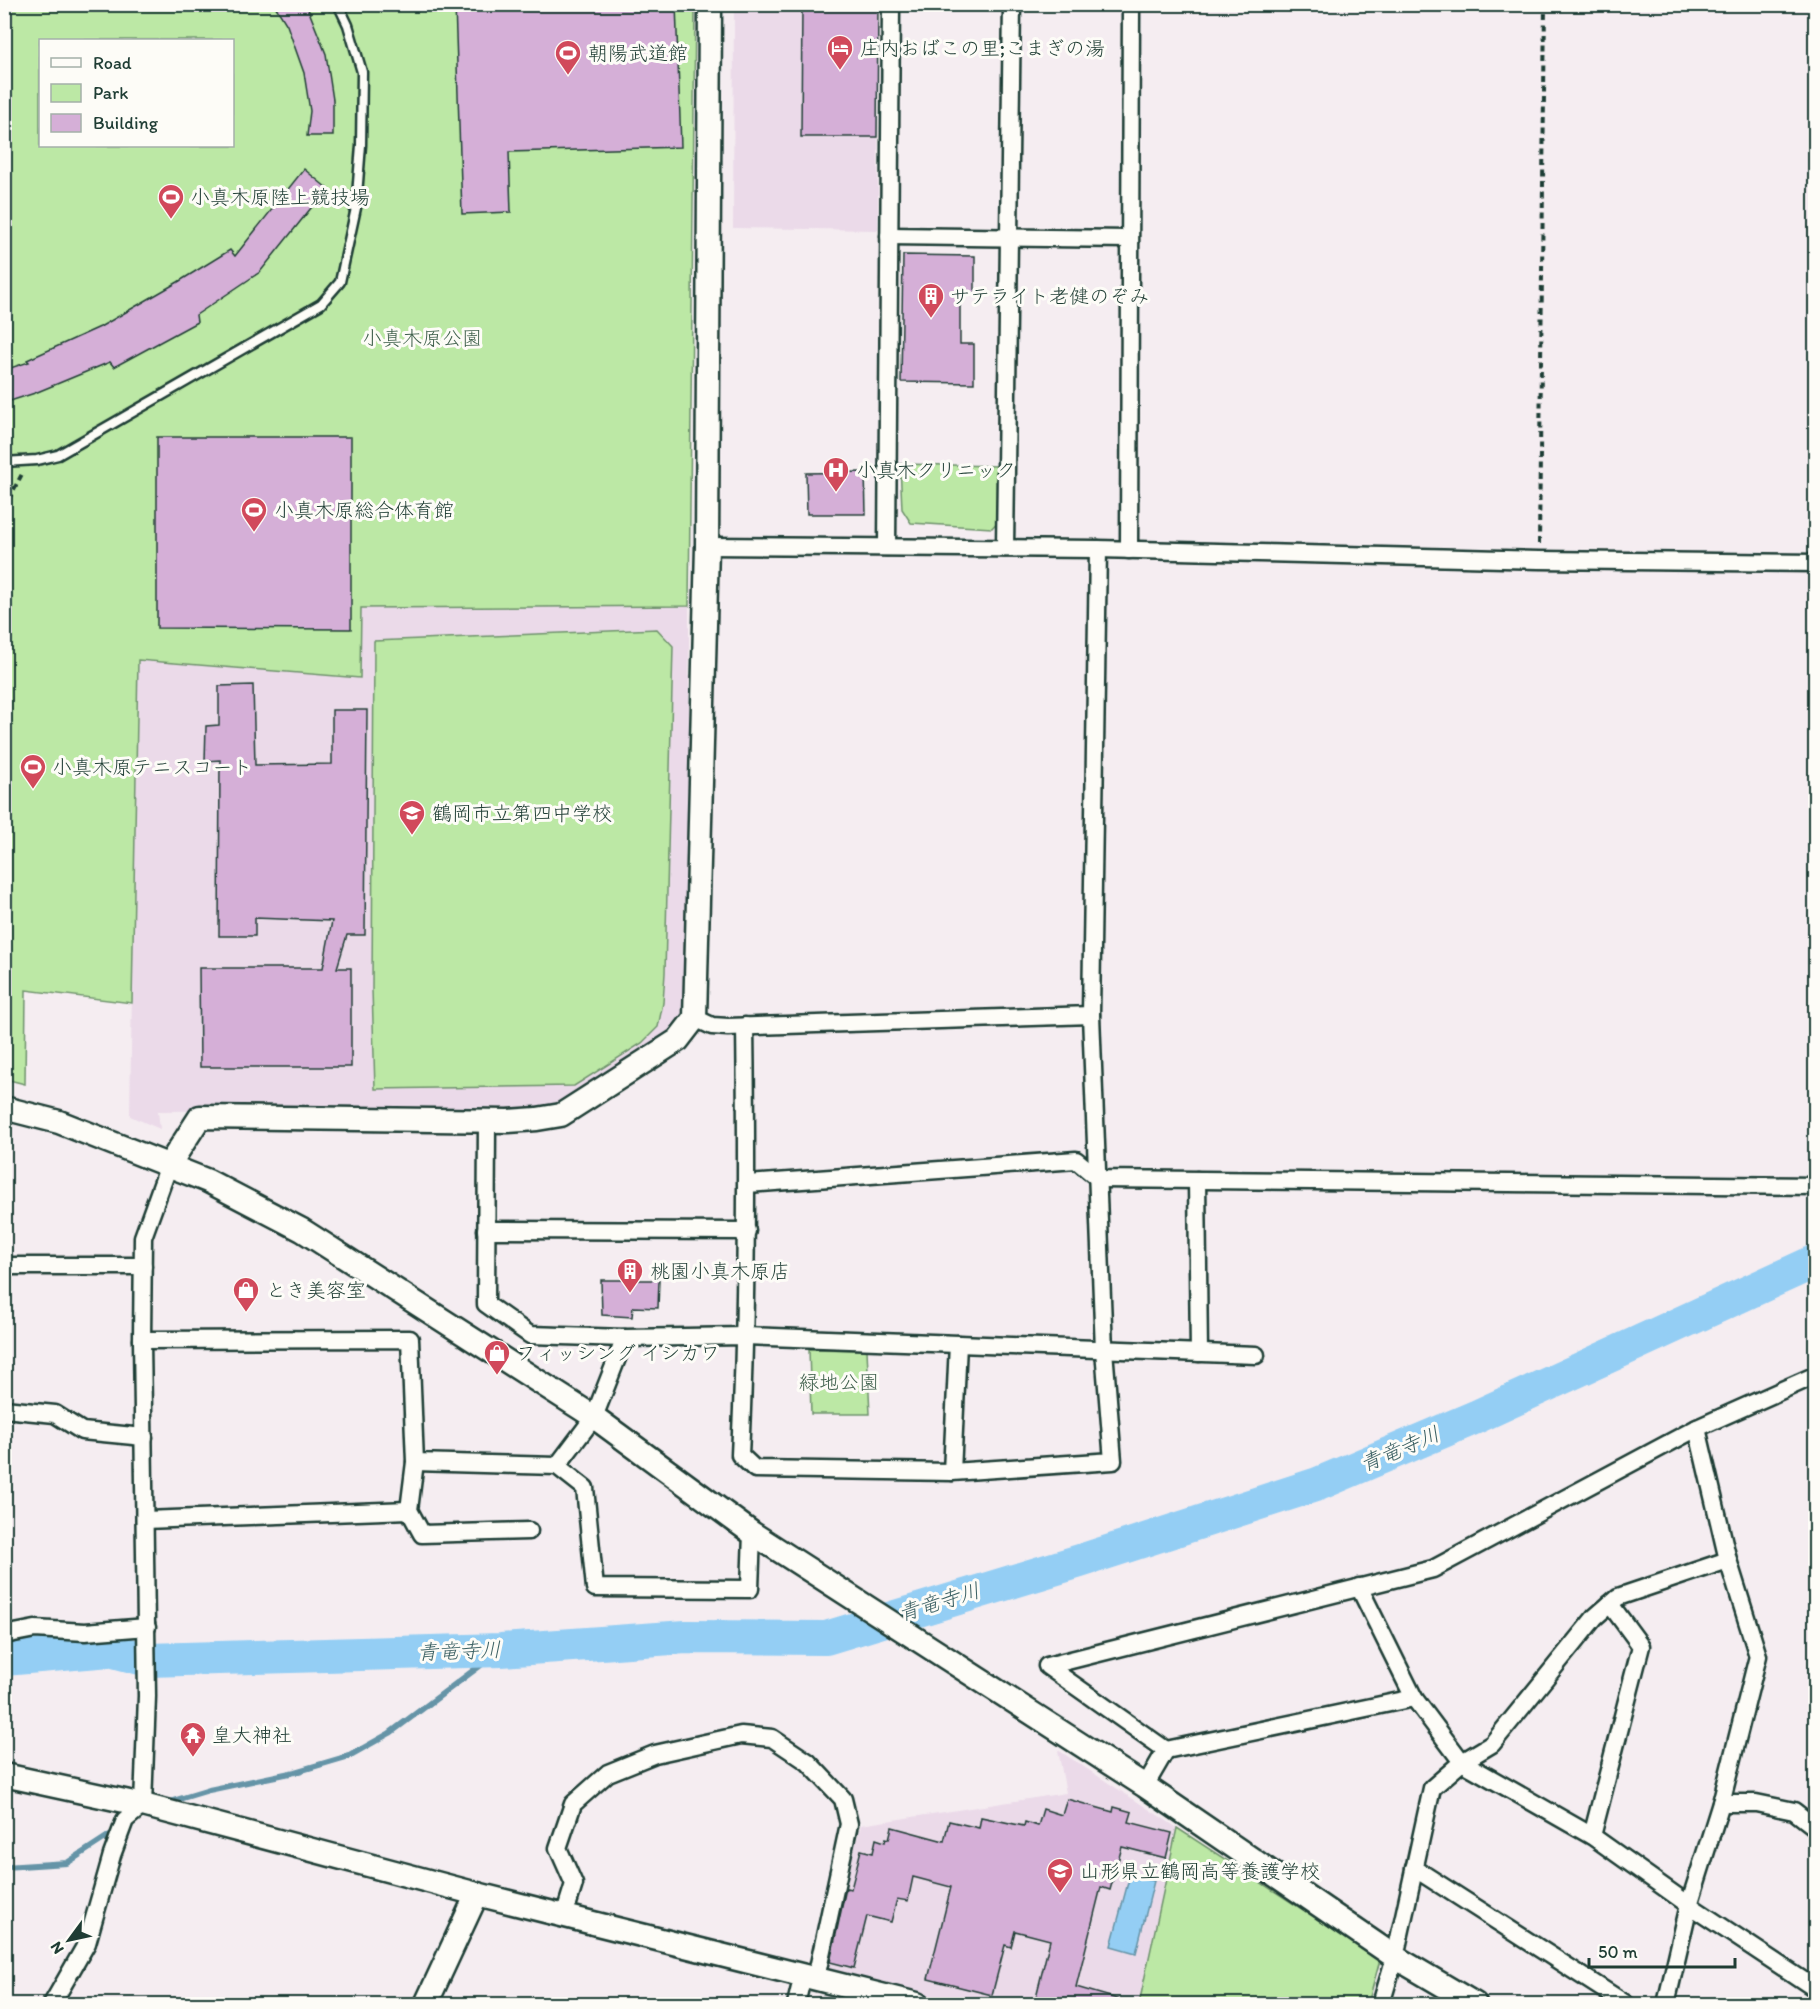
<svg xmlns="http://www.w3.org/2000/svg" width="1820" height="2009" font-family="Itim,'Klee One',sans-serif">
<rect width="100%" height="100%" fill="#f5edf1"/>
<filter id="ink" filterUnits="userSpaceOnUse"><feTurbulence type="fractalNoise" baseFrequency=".0167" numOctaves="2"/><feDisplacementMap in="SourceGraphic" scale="12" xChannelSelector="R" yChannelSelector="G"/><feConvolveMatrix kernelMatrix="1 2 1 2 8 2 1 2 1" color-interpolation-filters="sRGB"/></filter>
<g filter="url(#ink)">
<g fill="#ebdae9">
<polygon points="734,5 878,5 878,230 733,228"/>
<polygon points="689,606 689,994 679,1021 669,1034 570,1101 550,1108 158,1111 160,1129 130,1116 137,660 360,678 360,608"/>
<polygon points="1058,1750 1380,1960 1368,2004 958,2004 821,1970 861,1825 1066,1793"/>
</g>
<g fill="#bce8a5" stroke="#6e926c" stroke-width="1.5" fill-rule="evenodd">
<path d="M5,5H695L689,606L361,608L360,678L138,660L132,1003L26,990L25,1084L5,1079ZM40,40H232V146H40Z"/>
<polygon points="900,464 999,466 999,520 992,528 911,523 902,509"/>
<polygon points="657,629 673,646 665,973 663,1003 658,1027 642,1043 574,1086 375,1089 372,989 374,641"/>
<polygon points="809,1349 867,1350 870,1414 811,1414"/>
<polygon points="1177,1828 1380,1960 1368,2004 1139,2004"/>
</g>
<polygon fill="#94cef4" stroke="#6594a7" stroke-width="1.5" points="1130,1875 1154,1881 1136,1953 1111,1946"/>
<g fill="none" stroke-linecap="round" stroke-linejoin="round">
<g stroke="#6594a7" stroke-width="6">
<polyline points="166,1803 209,1790 295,1772 349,1756 390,1733 501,1650"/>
<polyline points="4,1867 67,1863 116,1831"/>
</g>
<polyline stroke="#94cef4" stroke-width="34" points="4,1659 110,1650 148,1660 501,1650 686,1637 826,1638 1080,1561 1318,1484 1476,1417 1816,1261"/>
</g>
<g fill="#d5afd7" stroke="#1f3d34" stroke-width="1.5">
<polygon points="274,4 306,4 326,54 333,100 333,136 307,136 310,111 304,73 287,25"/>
<polygon points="478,4 676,4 681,147 509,152 511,212 462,214 455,5"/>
<polygon points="802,4 878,4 877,137 801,137"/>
<polygon points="304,169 327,188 260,272 196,315 197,322 114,367 110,362 35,393 4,403 4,370 29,362 27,360 100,327 178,282 230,250 235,256"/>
<polygon points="903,255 975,256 975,293 960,293 960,344 974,344 974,383 901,382"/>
<polygon points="157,437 351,437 351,629 157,628"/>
<polygon points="865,472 866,514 807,514 806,473"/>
<polygon points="253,685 255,765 332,764 332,710 367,710 365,935 347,935 337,968 351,968 351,1067 200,1067 199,968 323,968 332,921 255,918 255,936 219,936 220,760 205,761 206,726 219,725 219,686"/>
<polygon points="601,1280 659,1280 658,1308 633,1307 632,1317 602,1315"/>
<polygon points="1067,1799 1113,1812 1114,1807 1132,1812 1129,1822 1172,1833 1166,1858 1122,1847 1110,1890 1101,1887 1076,1987 1121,2000 1121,2004 1067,2004 1036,1997 1050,1940 1015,1931 1011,1947 1005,1945 992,1995 928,1979 951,1887 913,1877 908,1901 897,1899 891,1922 867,1916 854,1968 830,1962 846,1888 851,1889 861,1850 873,1853 876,1839 885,1842 886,1838 889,1839 892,1827 944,1841 949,1821 979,1828 981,1817 1024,1826 1025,1822 1038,1826 1043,1809 1062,1815"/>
</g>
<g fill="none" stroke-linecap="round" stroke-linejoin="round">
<g stroke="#1f3d34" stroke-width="13">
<polyline id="lane" points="4,462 37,460 58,455 321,304 340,282 356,208 361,145 362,72 348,25 338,4"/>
</g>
<g stroke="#1f3d34" stroke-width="21">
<g id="street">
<polyline points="889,236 1129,239"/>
<polyline points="707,546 1098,549 1539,560 1816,563"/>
<polyline points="887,547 891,4"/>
<polyline points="1005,548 1012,4"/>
<polyline points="1129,550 1131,4"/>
<polyline points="695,1018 712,1026 728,1027 1091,1015"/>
<path d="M745,1026C747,1170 747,1312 740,1455L755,1469L952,1472L1113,1461L1104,1350L1091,1015L1098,549"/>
<polyline points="487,1121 486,1304 530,1335 625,1338"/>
<polyline points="1197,1180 1199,1353"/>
<polyline points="748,1184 1076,1160 1099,1179 1816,1186"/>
<polyline points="486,1230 747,1231"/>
<polyline points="4,1266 143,1266"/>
<polyline points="142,1340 410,1339 415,1462 557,1466 585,1488 595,1588 750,1589 752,1533"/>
<polyline points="4,1409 55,1414 82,1431 144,1437"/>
<polyline points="415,1462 409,1510 422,1534 529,1531"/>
<polyline points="557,1466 594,1417 625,1338 745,1336 1256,1355"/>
<polyline points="952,1472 958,1344"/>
<polyline points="145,1520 409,1510"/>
<polyline points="1359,1587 1414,1698 1462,1762 1592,1836 1689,1905 1816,1989"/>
<polyline points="4,1635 35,1629 85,1632 147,1627"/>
<polyline points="1414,1698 1166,1750 1047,1666 1433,1569 1697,1428 1816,1375"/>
<polyline points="1145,1786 1166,1750"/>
<polyline points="1721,1803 1756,1803 1794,1811 1816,1828"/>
<polyline points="1592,1836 1641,1646 1610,1604"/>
<polyline points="1414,1868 1626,2004"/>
<polyline points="564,1916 574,1884 558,1848 573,1804 608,1773 655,1754 741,1735 772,1738 808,1762 843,1799 849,1824 816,1978"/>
<polyline points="52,2004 87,1943 112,1855 125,1820 143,1805 147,1696 142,1340 143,1237 169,1165"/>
<polyline points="796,2004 803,1975"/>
<polyline points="1381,2004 1395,1957 1432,1788 1462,1762 1492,1744 1595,1617 1618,1597 1728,1560"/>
<polyline points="1666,2004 1689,1905 1721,1803 1758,1656 1728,1560 1697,1428"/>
</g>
</g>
<g stroke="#1f3d34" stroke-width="27">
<g id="secondary">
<polyline points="4,1108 59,1122 208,1181 302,1230 594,1417 752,1533 1145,1786 1395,1957 1475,2004"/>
<polyline points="169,1165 200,1117 508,1121 537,1119 561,1115 678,1040 695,1018 707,546 710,4"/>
<polyline points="4,1775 143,1805 477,1894 917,2004"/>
<polyline points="426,2004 477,1894"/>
</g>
</g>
<g stroke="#1f3d34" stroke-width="4" stroke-dasharray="6 4.5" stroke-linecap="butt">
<polyline points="4,508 22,474"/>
<polyline points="1539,544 1545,4"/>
</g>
<use href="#lane" stroke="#fdfcf7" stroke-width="8"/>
<use href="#street" stroke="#fdfcf7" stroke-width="16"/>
<use href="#secondary" stroke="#fdfcf7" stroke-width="22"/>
</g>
</g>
<defs>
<g id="hotel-pin" transform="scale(1.35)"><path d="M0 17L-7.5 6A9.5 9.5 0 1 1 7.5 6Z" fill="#d1495b" stroke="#fdfcf7"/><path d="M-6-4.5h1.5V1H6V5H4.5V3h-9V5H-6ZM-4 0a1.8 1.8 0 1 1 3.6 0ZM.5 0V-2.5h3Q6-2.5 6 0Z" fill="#fff"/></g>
<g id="stadium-pin" transform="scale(1.35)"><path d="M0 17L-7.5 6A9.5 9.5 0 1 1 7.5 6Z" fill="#d1495b" stroke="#fdfcf7"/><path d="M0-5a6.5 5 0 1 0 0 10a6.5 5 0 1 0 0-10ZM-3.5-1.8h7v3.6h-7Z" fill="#fff"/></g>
<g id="building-pin" transform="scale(1.35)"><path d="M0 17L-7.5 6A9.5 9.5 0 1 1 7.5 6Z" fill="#d1495b" stroke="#fdfcf7"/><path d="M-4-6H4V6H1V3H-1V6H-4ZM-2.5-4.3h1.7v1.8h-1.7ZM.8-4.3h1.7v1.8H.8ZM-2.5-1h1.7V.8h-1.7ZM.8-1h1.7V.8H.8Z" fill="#fff"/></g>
<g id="hospital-pin" transform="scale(1.35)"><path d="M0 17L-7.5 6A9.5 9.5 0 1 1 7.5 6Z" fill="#d1495b" stroke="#fdfcf7"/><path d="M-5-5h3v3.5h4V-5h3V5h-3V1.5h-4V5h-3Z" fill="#fff"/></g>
<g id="school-pin" transform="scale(1.35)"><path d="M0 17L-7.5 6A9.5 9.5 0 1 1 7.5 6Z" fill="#d1495b" stroke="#fdfcf7"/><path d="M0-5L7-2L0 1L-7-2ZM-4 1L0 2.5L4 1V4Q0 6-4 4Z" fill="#fff"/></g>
<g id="shop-pin" transform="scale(1.35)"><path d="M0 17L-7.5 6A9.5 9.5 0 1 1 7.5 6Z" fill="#d1495b" stroke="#fdfcf7"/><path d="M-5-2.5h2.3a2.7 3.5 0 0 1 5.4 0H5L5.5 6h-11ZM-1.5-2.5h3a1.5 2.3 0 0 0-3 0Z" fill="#fff"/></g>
<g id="temple-pin" transform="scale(1.35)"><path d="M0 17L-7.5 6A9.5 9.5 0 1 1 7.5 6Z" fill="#d1495b" stroke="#fdfcf7"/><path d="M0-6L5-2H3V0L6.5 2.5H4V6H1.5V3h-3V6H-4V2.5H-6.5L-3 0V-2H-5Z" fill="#fff"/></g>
</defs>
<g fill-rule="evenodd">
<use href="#hotel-pin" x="840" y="48"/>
<use href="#stadium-pin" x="568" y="53"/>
<use href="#stadium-pin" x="171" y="197"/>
<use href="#building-pin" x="931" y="296"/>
<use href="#hospital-pin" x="836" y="470"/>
<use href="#stadium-pin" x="254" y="510"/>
<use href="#stadium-pin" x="33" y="767"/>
<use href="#school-pin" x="412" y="813"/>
<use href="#building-pin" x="630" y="1271"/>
<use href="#shop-pin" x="246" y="1290"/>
<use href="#shop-pin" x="497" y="1353"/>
<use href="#temple-pin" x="193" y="1735"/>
<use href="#school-pin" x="1060" y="1871"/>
</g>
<g text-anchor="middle" stroke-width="6" stroke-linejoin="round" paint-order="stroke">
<g font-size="20" fill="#1f3d34" stroke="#fdfcf7" text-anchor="start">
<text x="860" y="55">庄内おばこの里;こまぎの湯</text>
<text x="588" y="60">朝陽武道館</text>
<text x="190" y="204">小真木原陸上競技場</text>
<text x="950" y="303">サテライト老健のぞみ</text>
<text x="856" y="477">小真木クリニック</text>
<text x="274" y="517">小真木原総合体育館</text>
<text x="52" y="774">小真木原テニスコート</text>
<text x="432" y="820">鶴岡市立第四中学校</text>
<text x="650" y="1278">桃園小真木原店</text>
<text x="266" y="1297">とき美容室</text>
<text x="516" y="1360">フィッシング イシカワ</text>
<text x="212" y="1742">皇大神社</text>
<text x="1080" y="1878">山形県立鶴岡高等養護学校</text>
</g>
<g font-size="20" fill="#3e5f4b" stroke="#fdfcf7">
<text x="422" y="345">小真木原公園</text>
<text x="839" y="1389">緑地公園</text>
</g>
<g font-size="21" font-style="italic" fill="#3c6164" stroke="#fdfcf7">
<text transform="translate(1400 1449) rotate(-23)" y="7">青竜寺川</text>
<text transform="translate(939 1602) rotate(-17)" y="7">青竜寺川</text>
<text transform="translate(459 1651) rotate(-2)" y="7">青竜寺川</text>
</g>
</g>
<rect width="1820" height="2009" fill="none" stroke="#fdfcf7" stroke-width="24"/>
<rect x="12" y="12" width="1796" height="1985" fill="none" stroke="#1f3d34" stroke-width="2" filter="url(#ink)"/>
<rect x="39" y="39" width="195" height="108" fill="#fdfcf7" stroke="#a4b0a9" stroke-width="1.5"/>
<rect x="51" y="58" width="30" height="9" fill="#fdfcf7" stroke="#a4b0a9" stroke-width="1.5"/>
<text x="93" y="69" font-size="18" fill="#1f3d34">Road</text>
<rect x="51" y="84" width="30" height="18" fill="#bce8a5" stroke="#a4b0a9" stroke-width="1.5"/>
<text x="93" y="99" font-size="18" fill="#1f3d34">Park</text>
<rect x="51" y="114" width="30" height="18" fill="#d5afd7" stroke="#a4b0a9" stroke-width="1.5"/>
<text x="93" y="129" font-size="18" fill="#1f3d34">Building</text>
<g transform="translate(69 1940) rotate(237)" stroke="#fdfcf7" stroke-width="4.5" paint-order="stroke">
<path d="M0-4.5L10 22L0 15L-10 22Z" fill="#1f3d34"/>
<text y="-9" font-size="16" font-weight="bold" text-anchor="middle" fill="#1f3d34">N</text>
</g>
<path d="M1589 1958v9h146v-9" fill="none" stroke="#1f3d34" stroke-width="3"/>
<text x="1598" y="1958" font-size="18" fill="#1f3d34" stroke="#fdfcf7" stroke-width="4.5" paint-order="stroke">50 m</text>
</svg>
